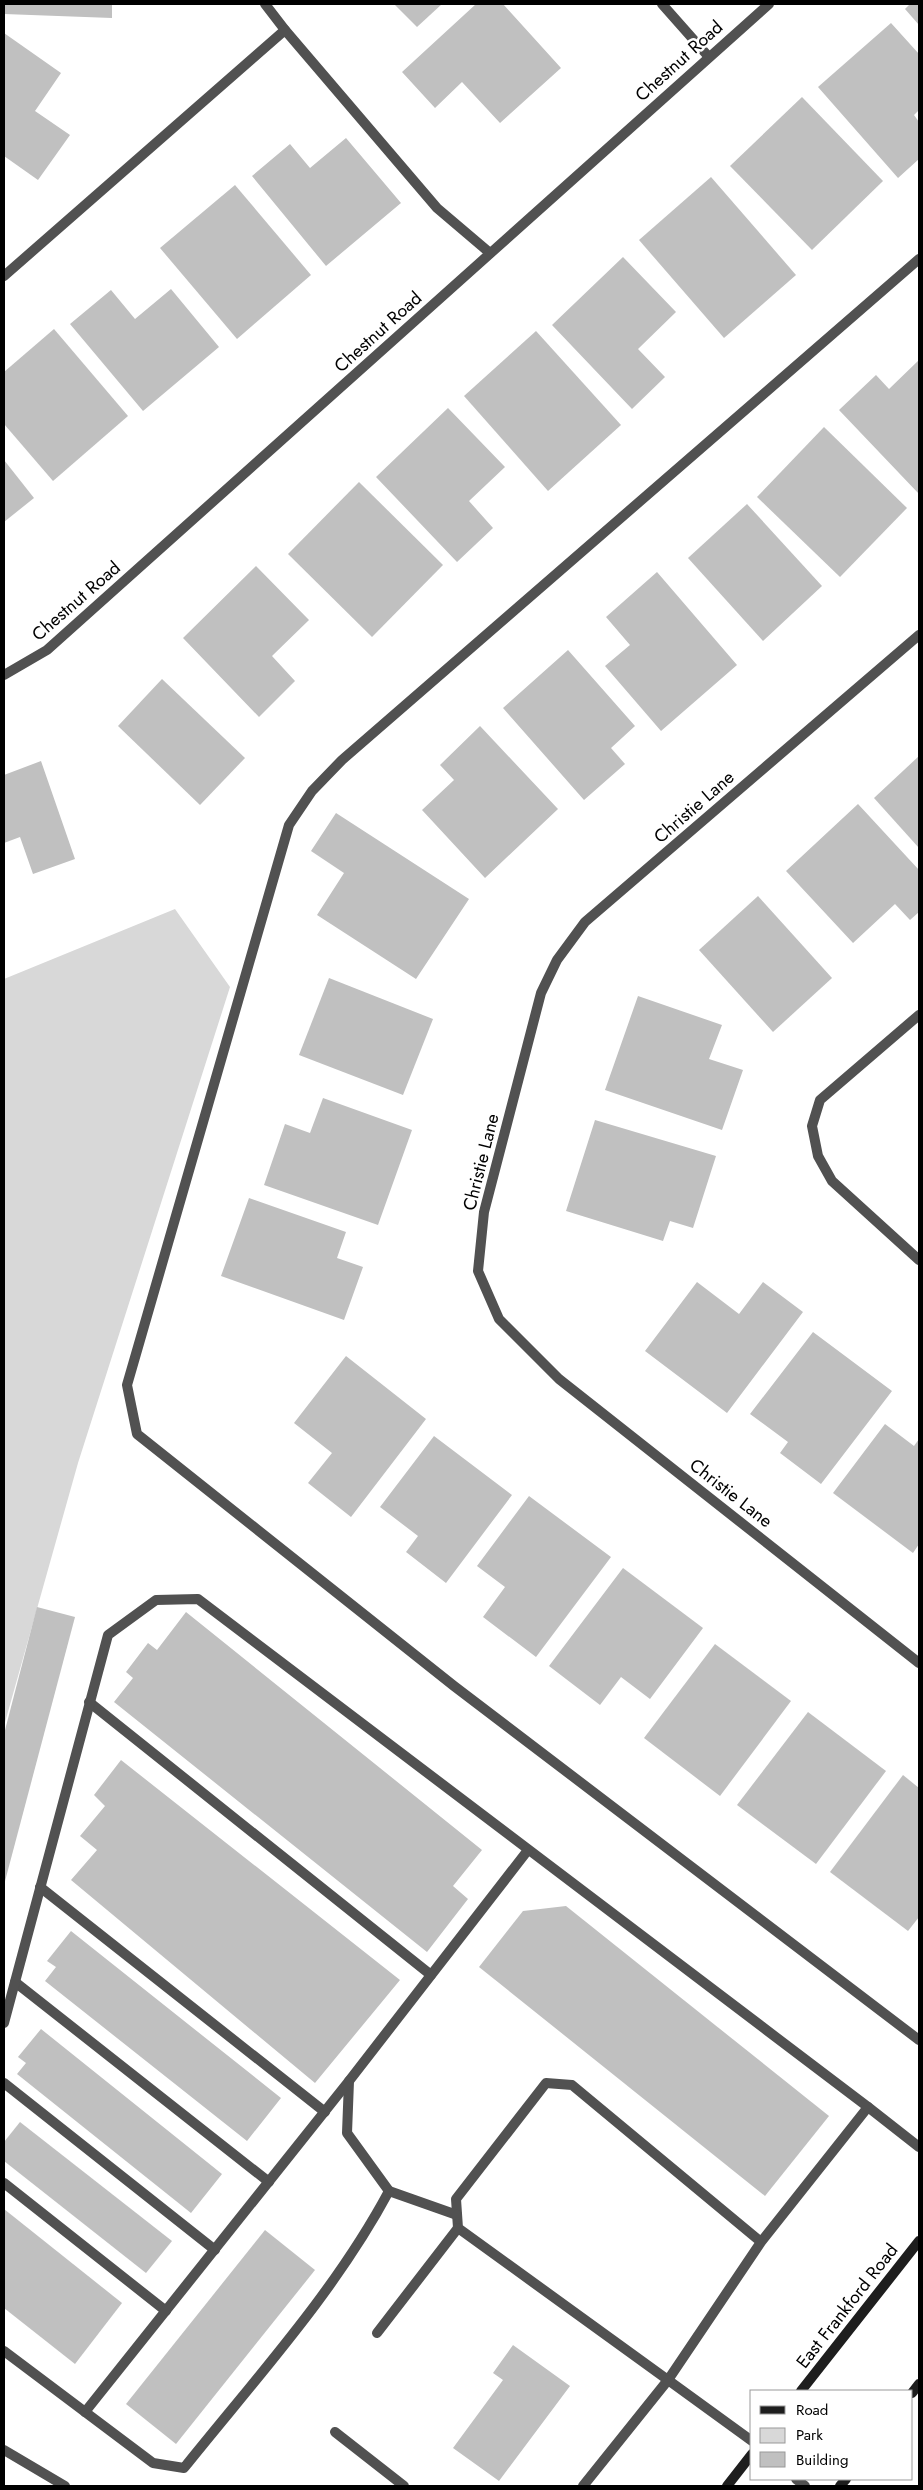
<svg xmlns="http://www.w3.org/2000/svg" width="923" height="2490" font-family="Jost,sans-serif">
<rect width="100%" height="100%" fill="#fff"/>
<polygon fill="#d8d8d8" points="175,909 230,987 78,1463 4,1726 4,979"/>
<g fill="#c0c0c0">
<polygon points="4,4 112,4 112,18 4,14"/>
<polygon points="394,4 442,4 417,27"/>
<polygon points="476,4 503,4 561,68 500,123 462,82 435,108 402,72"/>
<polygon points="910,4 919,4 919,25 905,9"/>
<polygon points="891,23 919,54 919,110 914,115 919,122 919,159 898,178 818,87"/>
<polygon points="4,33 61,73 35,111 70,135 38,180 4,156"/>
<polygon points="802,97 883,181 812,250 730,166"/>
<polygon points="346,138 401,203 326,266 252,176 290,144 310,168"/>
<polygon points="711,177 796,275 724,338 639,240"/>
<polygon points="235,185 311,275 237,339 160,248"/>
<polygon points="623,257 676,312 638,349 665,377 632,409 552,325"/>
<polygon points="171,289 219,347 143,411 70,324 111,290 135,319"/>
<polygon points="54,329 128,416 53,481 4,424 4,372"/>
<polygon points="536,331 621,425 548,491 464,396"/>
<polygon points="919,360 919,494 839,410 876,375 889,389"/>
<polygon points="448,408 505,467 469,501 493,528 457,562 376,477"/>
<polygon points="824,427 907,508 840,577 757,497"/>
<polygon points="4,460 34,498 4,522"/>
<polygon points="359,482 443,565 372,637 288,554"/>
<polygon points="747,504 822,586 763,641 688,558"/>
<polygon points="256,566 309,620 272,656 295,681 259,717 183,638"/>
<polygon points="657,572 737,665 661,731 605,666 630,645 606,617"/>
<polygon points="568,650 635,726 611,748 625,764 584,800 503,708"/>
<polygon points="162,679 245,758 200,805 118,726"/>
<polygon points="480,726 558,809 485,878 422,810 454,780 440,765"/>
<polygon points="919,756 919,848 874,798"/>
<polygon points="41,761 75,859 33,874 20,837 4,843 4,775"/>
<polygon points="858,804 919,870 919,912 910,920 895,904 853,943 786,871"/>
<polygon points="336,813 469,899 416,979 317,915 344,873 311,851"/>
<polygon points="758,896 832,978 773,1032 699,950"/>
<polygon points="329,978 433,1019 403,1095 299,1055"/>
<polygon points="638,996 722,1025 709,1059 743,1070 722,1130 605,1090"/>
<polygon points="323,1098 412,1130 378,1225 264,1185 285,1124 310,1133"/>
<polygon points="595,1120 716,1156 693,1228 670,1221 663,1241 566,1211"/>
<polygon points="249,1198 346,1232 337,1258 363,1267 344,1320 221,1276"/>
<polygon points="697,1282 739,1314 763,1282 803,1312 727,1413 645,1351"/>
<polygon points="813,1332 892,1391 821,1484 780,1453 788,1442 750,1414"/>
<polygon points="346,1356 426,1419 351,1517 308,1483 332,1453 294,1423"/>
<polygon points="885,1424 914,1446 919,1439 919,1544 913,1553 833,1493"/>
<polygon points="434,1436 512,1495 446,1583 406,1552 418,1536 380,1507"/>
<polygon points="529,1496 611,1557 536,1657 483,1617 505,1587 477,1566"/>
<polygon points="623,1568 703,1628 650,1699 621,1677 600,1705 549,1666"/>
<polygon points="37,1607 75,1617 4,1885 4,1734"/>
<polygon points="186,1612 482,1850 453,1886 468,1899 427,1952 114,1702 133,1678 126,1672 148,1643 157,1650"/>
<polygon points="715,1644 791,1701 720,1796 644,1738"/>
<polygon points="808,1712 886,1771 816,1864 737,1805"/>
<polygon points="121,1760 400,1980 315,2083 71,1880 97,1850 80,1836 105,1806 94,1795"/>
<polygon points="903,1775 919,1788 919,1917 908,1931 830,1872"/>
<polygon points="566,1906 829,2116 765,2196 479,1967 523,1911"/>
<polygon points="71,1931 281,2098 247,2141 45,1981 56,1967 47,1961"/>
<polygon points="41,2029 222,2174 191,2213 17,2074 26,2063 18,2057"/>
<polygon points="20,2122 172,2241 146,2273 4,2161 4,2142"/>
<polygon points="4,2209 122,2303 75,2364 4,2308"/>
<polygon points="265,2230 315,2270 176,2444 126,2404"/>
<polygon points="513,2345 570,2386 499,2481 453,2448 503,2380 493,2373"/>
</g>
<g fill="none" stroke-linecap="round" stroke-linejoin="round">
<g stroke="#515151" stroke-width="10">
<polyline points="265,4 285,30"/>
<polyline points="919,259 342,760 312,791 289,825 127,1385 137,1434 454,1686 919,2040"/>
<polyline points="4,276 285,30 437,208 490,253"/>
<polyline points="919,1015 820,1100 812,1126 818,1156 832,1181 919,1260"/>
<polyline points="89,1702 431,1975"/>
<polyline points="40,1887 325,2112"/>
<polyline points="15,1982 269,2182"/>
<polyline points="4,2023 108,1635 156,1600 198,1599 868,2107 761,2242 572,2085 546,2083 456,2199 458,2228 668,2380 761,2242"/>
<polyline points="4,2083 215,2250"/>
<polyline points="868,2107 919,2147"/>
<polyline points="4,2183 166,2311"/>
<polyline points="389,2191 457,2215"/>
<polyline points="377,2333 458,2228"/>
<path d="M4,2351L153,2463L184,2468C256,2378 335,2292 389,2191L347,2133L349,2081L528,1850"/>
<polyline points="85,2412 349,2081"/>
<polyline points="335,2432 404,2486"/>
<polyline points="4,2450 65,2486"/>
<polyline points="583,2486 668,2380 752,2441"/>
</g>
<g stroke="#515151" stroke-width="10">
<polyline points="662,4 708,56"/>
<polyline points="919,635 585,922 557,960 541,993 484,1212 478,1271 499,1319 559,1379 919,1663"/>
<polyline points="4,675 47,650 769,4"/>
<polyline points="796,2479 805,2486"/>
</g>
<g stroke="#1e1e1e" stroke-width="10">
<polyline points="801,2391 919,2241"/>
<polyline points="912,2393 919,2384"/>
<polyline points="727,2486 752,2454"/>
<polyline points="840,2486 846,2479"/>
</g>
</g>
<g text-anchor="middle" stroke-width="5" stroke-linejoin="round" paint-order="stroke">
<g font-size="18" fill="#000" stroke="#fff">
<text transform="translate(679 61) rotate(-42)" y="6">Chestnut Road</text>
<text transform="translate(378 332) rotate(-42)" y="6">Chestnut Road</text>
<text transform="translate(76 601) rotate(-41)" y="6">Chestnut Road</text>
<text transform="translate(694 807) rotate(-41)" y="6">Christie Lane</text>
<text transform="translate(481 1162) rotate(-76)" y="6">Christie Lane</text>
<text transform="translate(731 1493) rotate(38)" y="6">Christie Lane</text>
<text transform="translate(847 2306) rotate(-52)" y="6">East Frankford Road</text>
</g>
</g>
<rect width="923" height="2490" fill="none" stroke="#000000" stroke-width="10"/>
<rect x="750" y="2390" width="162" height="90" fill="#ffffff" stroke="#999999"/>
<rect x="760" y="2406" width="25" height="8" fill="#1e1e1e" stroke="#999999"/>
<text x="796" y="2415" font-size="15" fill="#000000">Road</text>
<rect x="760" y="2428" width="25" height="15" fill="#d8d8d8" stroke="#999999"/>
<text x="796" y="2440" font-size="15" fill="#000000">Park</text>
<rect x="760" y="2452" width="25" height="15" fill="#c0c0c0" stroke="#999999"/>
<text x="796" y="2465" font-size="15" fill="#000000">Building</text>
</svg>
